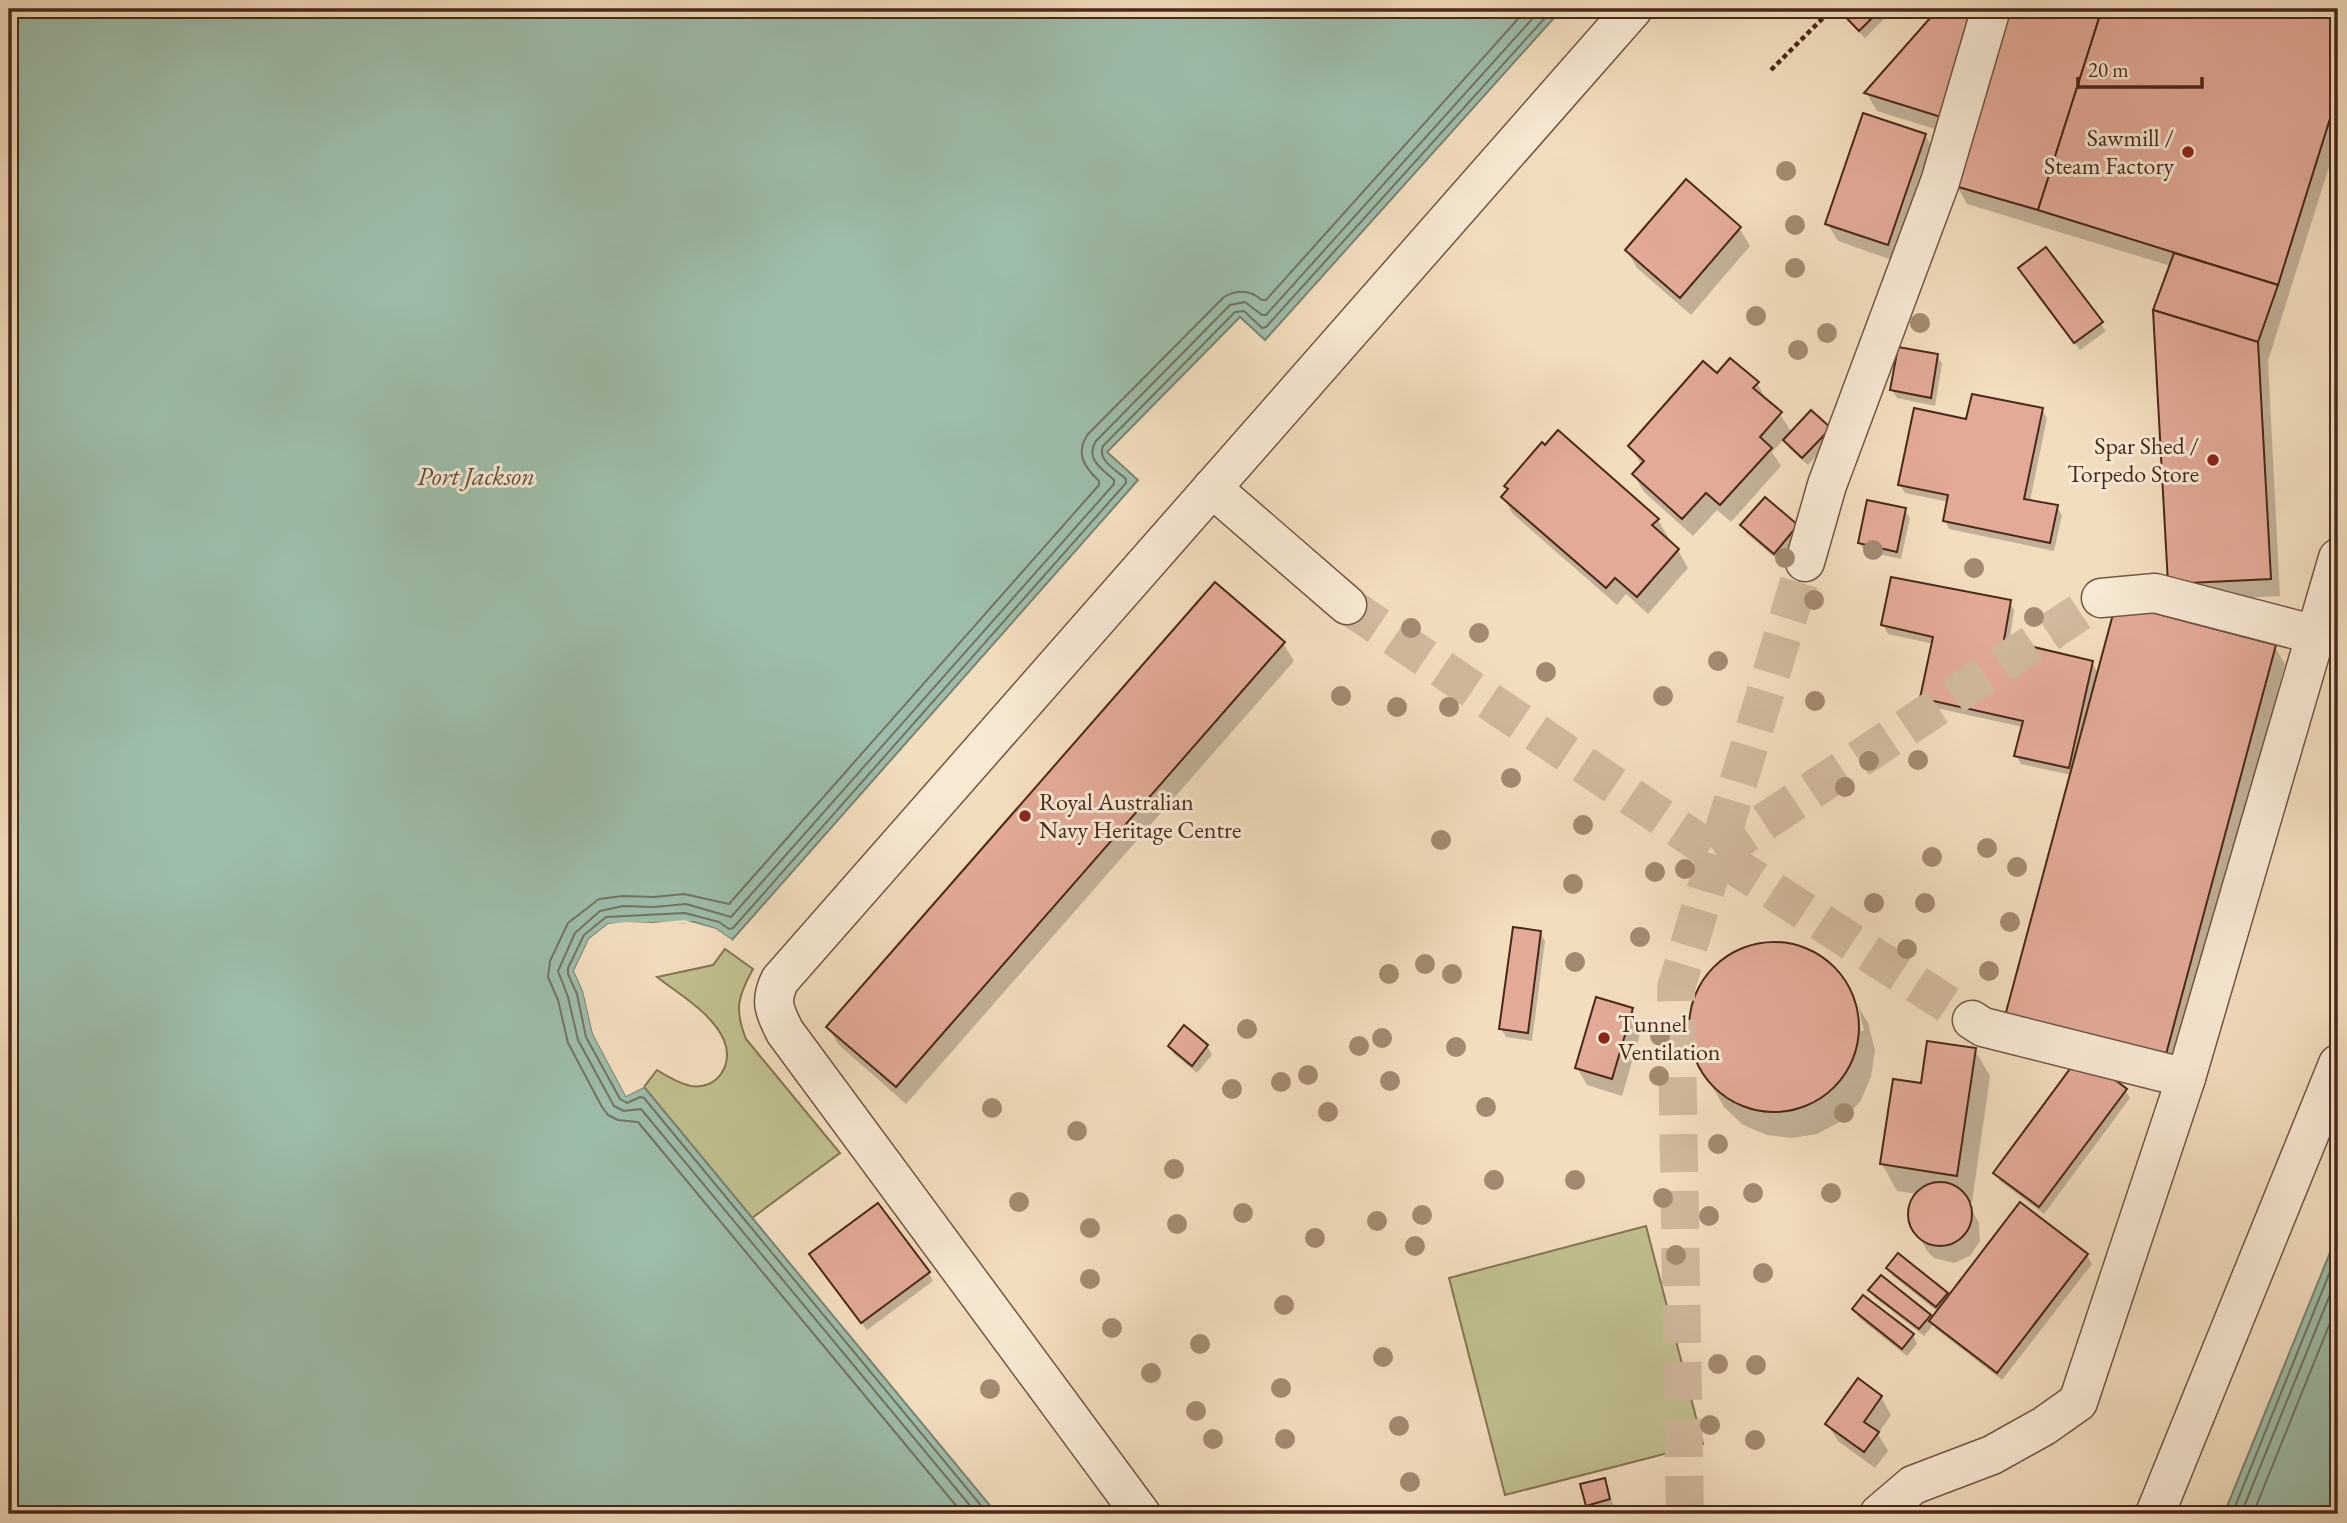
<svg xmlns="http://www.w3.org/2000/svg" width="2347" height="1523" font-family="'EB Garamond',serif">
<rect width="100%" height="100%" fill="#f2ddbd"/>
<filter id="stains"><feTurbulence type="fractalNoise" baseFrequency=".00286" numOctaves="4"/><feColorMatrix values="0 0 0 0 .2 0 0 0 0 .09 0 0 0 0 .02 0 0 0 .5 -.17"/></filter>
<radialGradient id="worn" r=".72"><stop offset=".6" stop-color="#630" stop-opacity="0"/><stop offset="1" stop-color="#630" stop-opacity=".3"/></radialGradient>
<g fill="#c0bf8d" stroke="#857452" stroke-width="2">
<path d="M725,949L753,969C738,996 734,1009 746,1039L840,1153L752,1218L644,1087L657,1070C668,1077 678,1083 691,1086C718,1090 734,1064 724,1040C712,1013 680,995 657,977L713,965Z"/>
<polygon points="1646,1226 1703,1444 1505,1495 1449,1278"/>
</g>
<g fill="#9dbdaa" stroke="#7c8270" stroke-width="2">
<polygon points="9,9 1562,9 1265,340 1240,317 1107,452 1138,480 732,940 716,929 694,922 608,924 589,939 574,971 583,991 593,1034 626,1096 644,1087 997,1514 9,1514"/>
<polygon points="2338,1233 2338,1514 2224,1514"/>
</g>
<polygon fill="#f2ddbd" points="684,920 716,929 732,940 730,943 715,932 684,923 654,927 609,927 592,941 578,971 587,990 596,1033 628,1092 642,1084 644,1087 626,1096 593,1034 583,991 574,971 589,939 608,924 625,922 653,923"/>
<g fill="#0003">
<polygon points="1836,9 1894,9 1865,38"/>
<polygon points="1940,9 1992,9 1951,134 1877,111 1867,94"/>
<polygon points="2011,9 2338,9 2338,138 2268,361 2280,596 2179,601 2171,266 1967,204 1957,186"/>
<polygon points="1925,135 1935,153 1898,262 1838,241 1827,223"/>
<polygon points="1739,228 1750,246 1691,315 1637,268 1627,251"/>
<polygon points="2046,249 2106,331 2080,350 2025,276"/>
<polygon points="1937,355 1942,364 1935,406 1897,398 1892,390"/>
<polygon points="1717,376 1757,383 1767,401 1780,414 1792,433 1811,412 1834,437 1808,465 1790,449 1784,439 1772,452 1781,466 1731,522 1717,510 1693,536 1644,492 1634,475 1642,466 1630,446"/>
<polygon points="2042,410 2047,418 2030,501 2057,507 2062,515 2054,551 1949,529 1945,521 1949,502 1905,493 1900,485 1968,421"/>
<polygon points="1506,486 1658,520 1668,537 1666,540 1678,550 1688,568 1648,614 1626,594 1617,605 1513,514 1503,497 1509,491"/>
<polygon points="1765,499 1802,534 1779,561 1747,534 1742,526"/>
<polygon points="1905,510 1910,518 1901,559 1864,551 1859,542"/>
<polygon points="2009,602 2014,610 2009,643 2092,662 2098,674 2274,646 2285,664 2174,1075 2017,1033 2071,775 2021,764 2016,755 2023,727 1927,706 1922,698 1934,644 1888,634 1883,625"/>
<polygon points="1283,643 1294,661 906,1104 838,1044 828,1027"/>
<polygon points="1540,932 1545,941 1532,1041 1506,1037 1501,1029"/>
<polygon points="1766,943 1793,944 1818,955 1839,973 1852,996 1861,1031 1864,1031 1858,1006 1868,1023 1875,1050 1871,1077 1860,1102 1841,1121 1817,1134 1792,1138 1767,1135 1743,1125 1724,1107 1695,1057 1690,1032 1692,1007 1702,983 1718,964 1739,950"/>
<polygon points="1632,1009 1642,1027 1622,1096 1587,1085 1577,1068"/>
<polygon points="1184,1028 1207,1046 1212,1055 1197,1073 1174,1054 1170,1046"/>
<polygon points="1975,1050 1990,1076 1972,1202 1967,1201 1979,1223 1980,1241 1970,1256 1954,1263 1934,1258 1927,1251 1911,1223 1909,1213 1912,1202 1917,1194 1897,1191 1882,1164 1922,1085"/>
<polygon points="2125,1090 2130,1098 2044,1214 2000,1181 1995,1173"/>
<polygon points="2087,1255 2092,1264 2002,1380 1936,1329 1933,1325 1924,1336 1875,1298 1871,1290 1929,1316 1932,1320 1938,1312 1893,1276 1888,1268 1947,1294 1949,1298"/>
<polygon points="816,1263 929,1273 933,1281 867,1330"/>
<polygon points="1854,1309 1913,1335 1917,1344 1907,1356 1859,1318"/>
<polygon points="1881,1397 1891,1415 1878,1434 1888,1451 1875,1468 1838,1441 1827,1424"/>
<polygon points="1604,1480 1614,1507 1592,1513 1587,1505"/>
</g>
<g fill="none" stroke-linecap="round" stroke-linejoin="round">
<g stroke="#747361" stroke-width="2">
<path d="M963,1514L638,1122L618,1120L608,1115L602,1107L568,1043L558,1000L548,977L550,961L568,923L599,899L623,896L654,897L684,894L729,904L1099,485V481C1084,467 1075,453 1088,434L1224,297C1238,289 1250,290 1262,300H1266L1527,9"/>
<path d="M977,1514L641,1109L624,1111L614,1106L578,1040L568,997L558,971L575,933L600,911L623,906L654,907L686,904L731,917L1114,484V480C1101,468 1085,459 1096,441L1230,305L1245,302L1262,315H1266L1541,9"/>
<path d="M988,1514L644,1098L640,1097L627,1103L620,1099L586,1037L577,994L568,974V968L584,935L606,917L685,913L719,922L729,929L733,928L1126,483V479C1116,470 1097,460 1103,446L1235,312L1244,311L1262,328L1266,327L1553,9"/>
<polyline points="2232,1514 2338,1252"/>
<polyline points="2241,1514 2338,1275"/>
<polyline points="2253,1514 2338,1303"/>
</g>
</g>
<g fill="#e3aa97" stroke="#4a2918" stroke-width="2">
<polygon points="1838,9 1881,9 1859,31"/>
<polygon points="1938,9 1980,9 1941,117 1864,93"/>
<polygon points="2009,9 2102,9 2038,210 1955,186"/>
<polygon points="2102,9 2338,9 2338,93 2278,285 2038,210"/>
<polygon points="1863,113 1926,134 1888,245 1825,224"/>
<polygon points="1686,179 1741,227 1680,298 1625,250"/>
<polygon points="2046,247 2103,322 2074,343 2018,268"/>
<polygon points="2174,253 2278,285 2258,342 2153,310"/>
<polygon points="2153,310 2258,342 2271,579 2168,584"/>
<polygon points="1898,347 1938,354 1931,398 1890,390"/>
<polygon points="1730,358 1759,382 1753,388 1782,412 1760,437 1772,448 1720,505 1706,493 1682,519 1632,474 1644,461 1628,446 1703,361 1717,373"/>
<polygon points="1972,394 2043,408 2024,499 2058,505 2050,543 1943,521 1948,495 1898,485 1914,408 1966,419"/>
<polygon points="1811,410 1831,428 1802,458 1783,440"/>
<polygon points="1558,430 1659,519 1652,525 1679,549 1637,597 1615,578 1606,588 1501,497 1508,489 1504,486 1542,442 1545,445"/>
<polygon points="1765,497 1798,525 1774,554 1740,525"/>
<polygon points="1867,500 1906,508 1897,552 1858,543"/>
<polygon points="1891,577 2011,600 2004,640 2093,661 2069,768 2014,756 2023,721 1920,698 1933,637 1881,625"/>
<polygon points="1215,582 1285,642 896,1087 826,1027"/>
<polygon points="2116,603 2276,645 2165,1058 2005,1016"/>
<polygon points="1513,927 1541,931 1528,1033 1499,1029"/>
<circle cx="1774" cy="1027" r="85"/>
<polygon points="1596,997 1633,1008 1612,1079 1575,1068"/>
<polygon points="1184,1025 1208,1045 1192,1066 1168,1046"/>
<polygon points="1927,1041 1976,1048 1957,1176 1880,1164 1893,1079 1921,1083"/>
<polygon points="2081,1054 2127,1089 2039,1207 1993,1173"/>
<circle cx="1940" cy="1214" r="32"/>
<polygon points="2020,1202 2088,1254 1997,1373 1929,1321"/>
<polygon points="878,1203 930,1272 861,1323 809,1254"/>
<polygon points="1898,1253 1948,1293 1936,1307 1886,1268"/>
<polygon points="1881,1275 1931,1315 1919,1329 1868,1290"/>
<polygon points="1863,1295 1914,1334 1902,1349 1852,1309"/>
<polygon points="1858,1378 1882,1396 1864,1422 1879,1432 1864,1452 1825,1424"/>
<polygon points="1605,1478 1610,1499 1586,1506 1580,1484"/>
</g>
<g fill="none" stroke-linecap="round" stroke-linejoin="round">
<g stroke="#d0b99c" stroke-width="38" stroke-dasharray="38 19" stroke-linecap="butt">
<polyline points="1347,605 1716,854 1972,1020"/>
<polyline points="1716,854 2101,598"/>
<polyline points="1685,1514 1676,988 1805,562"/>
</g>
<g stroke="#745641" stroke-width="41">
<g id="minor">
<polyline points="1212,488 1347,605"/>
<polyline points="1805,562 1827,485 1940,182 1991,9"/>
<polyline points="2101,598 2155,593 2316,635"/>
<polyline points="1972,1020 1983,1027 2186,1078"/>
<path d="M1141,1514L785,1032C775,1012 769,1002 780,980L1633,9"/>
<polyline points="1879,1514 1913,1485 1992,1455 2044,1426 2078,1402 2186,1078 2338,558"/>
<polyline points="2155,1514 2338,1064"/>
</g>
</g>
<polyline stroke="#4a2918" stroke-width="4.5" stroke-dasharray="5 3.5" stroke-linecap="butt" points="1771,70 1832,9"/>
<use href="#minor" stroke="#f7e9d4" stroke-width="38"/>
</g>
<g fill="#a38a6f">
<circle cx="1786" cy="171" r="10"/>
<circle cx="1795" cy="225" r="10"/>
<circle cx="1795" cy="268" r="10"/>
<circle cx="1756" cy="316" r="10"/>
<circle cx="1920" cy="323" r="10"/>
<circle cx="1827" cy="333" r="10"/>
<circle cx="1798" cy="350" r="10"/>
<circle cx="1873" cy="550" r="10"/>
<circle cx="1785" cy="558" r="10"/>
<circle cx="1974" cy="568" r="10"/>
<circle cx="1814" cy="600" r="10"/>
<circle cx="2034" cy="617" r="10"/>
<circle cx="1411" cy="628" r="10"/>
<circle cx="1479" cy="633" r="10"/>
<circle cx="1718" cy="661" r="10"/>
<circle cx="1546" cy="672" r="10"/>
<circle cx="1341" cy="696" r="10"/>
<circle cx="1663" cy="696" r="10"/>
<circle cx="1815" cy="701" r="10"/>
<circle cx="1397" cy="707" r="10"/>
<circle cx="1449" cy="707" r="10"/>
<circle cx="1918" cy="760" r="10"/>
<circle cx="1869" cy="761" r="10"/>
<circle cx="1511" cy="778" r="10"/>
<circle cx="1845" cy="787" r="10"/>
<circle cx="1583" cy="825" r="10"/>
<circle cx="1441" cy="840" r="10"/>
<circle cx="1987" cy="848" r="10"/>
<circle cx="1932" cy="857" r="10"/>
<circle cx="2017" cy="867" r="10"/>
<circle cx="1685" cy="869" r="10"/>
<circle cx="1655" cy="872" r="10"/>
<circle cx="1573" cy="884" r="10"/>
<circle cx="1874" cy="903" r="10"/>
<circle cx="1925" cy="903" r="10"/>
<circle cx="2010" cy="922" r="10"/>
<circle cx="1640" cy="937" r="10"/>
<circle cx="1907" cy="949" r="10"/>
<circle cx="1575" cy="962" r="10"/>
<circle cx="1425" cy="964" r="10"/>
<circle cx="1989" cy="971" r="10"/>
<circle cx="1389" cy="974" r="10"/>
<circle cx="1452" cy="974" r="10"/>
<circle cx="1247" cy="1029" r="10"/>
<circle cx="1660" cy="1036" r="10"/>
<circle cx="1382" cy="1038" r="10"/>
<circle cx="1359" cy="1046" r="10"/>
<circle cx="1456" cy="1047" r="10"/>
<circle cx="1308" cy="1075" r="10"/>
<circle cx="1659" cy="1076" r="10"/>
<circle cx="1390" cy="1081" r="10"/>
<circle cx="1281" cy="1082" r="10"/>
<circle cx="1232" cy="1089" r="10"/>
<circle cx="1486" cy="1107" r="10"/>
<circle cx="992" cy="1108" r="10"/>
<circle cx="1328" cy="1112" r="10"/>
<circle cx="1844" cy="1113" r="10"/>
<circle cx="1077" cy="1131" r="10"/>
<circle cx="1718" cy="1144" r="10"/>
<circle cx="1174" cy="1169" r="10"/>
<circle cx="1494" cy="1180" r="10"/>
<circle cx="1575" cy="1180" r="10"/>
<circle cx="1753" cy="1193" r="10"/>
<circle cx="1831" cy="1193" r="10"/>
<circle cx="1663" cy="1198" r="10"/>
<circle cx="1019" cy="1202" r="10"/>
<circle cx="1243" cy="1213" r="10"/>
<circle cx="1422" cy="1215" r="10"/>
<circle cx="1709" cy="1216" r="10"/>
<circle cx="1377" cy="1221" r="10"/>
<circle cx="1177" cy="1224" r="10"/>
<circle cx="1090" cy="1228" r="10"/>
<circle cx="1315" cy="1238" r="10"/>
<circle cx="1415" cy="1246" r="10"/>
<circle cx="1676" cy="1255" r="10"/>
<circle cx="1763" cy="1273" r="10"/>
<circle cx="1090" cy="1279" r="10"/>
<circle cx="1284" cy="1305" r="10"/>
<circle cx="1112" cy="1328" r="10"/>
<circle cx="1200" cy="1344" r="10"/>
<circle cx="1383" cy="1357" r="10"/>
<circle cx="1718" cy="1364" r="10"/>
<circle cx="1756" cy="1365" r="10"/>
<circle cx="1151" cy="1373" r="10"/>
<circle cx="1281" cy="1388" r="10"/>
<circle cx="990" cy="1389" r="10"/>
<circle cx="1196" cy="1411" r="10"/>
<circle cx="1710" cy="1425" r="10"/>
<circle cx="1399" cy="1426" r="10"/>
<circle cx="1213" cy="1439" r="10"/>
<circle cx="1285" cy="1439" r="10"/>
<circle cx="1755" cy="1440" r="10"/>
<circle cx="1410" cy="1482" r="10"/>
</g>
<g fill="#8f2418" stroke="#f7e9d4" stroke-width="2.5">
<circle cx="2188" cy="152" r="7"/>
<circle cx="2213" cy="460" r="7"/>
<circle cx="1025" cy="816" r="7"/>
<circle cx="1604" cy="1038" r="7"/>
</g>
<g text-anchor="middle" stroke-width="6" stroke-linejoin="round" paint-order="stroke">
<g font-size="24" fill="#4a2918" stroke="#f7e9d4" text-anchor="end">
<text x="2174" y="146">Sawmill /<tspan x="2174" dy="28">Steam Factory</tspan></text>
<text x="2199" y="454">Spar Shed /<tspan x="2199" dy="28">Torpedo Store</tspan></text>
<text x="1039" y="810" text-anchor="start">Royal Australian<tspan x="1039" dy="28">Navy Heritage Centre</tspan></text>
<text x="1618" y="1032" text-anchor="start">Tunnel<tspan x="1618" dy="28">Ventilation</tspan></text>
</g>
<g font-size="26" font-style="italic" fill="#5f4e3c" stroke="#f7e9d4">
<text x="476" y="485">Port Jackson</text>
</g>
</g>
<rect width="2347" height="1523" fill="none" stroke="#f2ddbd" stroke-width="35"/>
<rect x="10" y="10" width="2326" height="1502" fill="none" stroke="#4a2918" stroke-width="3.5"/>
<rect x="18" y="18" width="2312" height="1488" fill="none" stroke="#4a2918" stroke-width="2"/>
<path d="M2078 77v10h124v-10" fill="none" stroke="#4a2918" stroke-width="3.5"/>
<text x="2088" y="77" font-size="21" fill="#4a2918" stroke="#f7e9d4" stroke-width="5" paint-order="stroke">20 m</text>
<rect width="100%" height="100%" filter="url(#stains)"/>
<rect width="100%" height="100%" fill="url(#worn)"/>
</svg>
